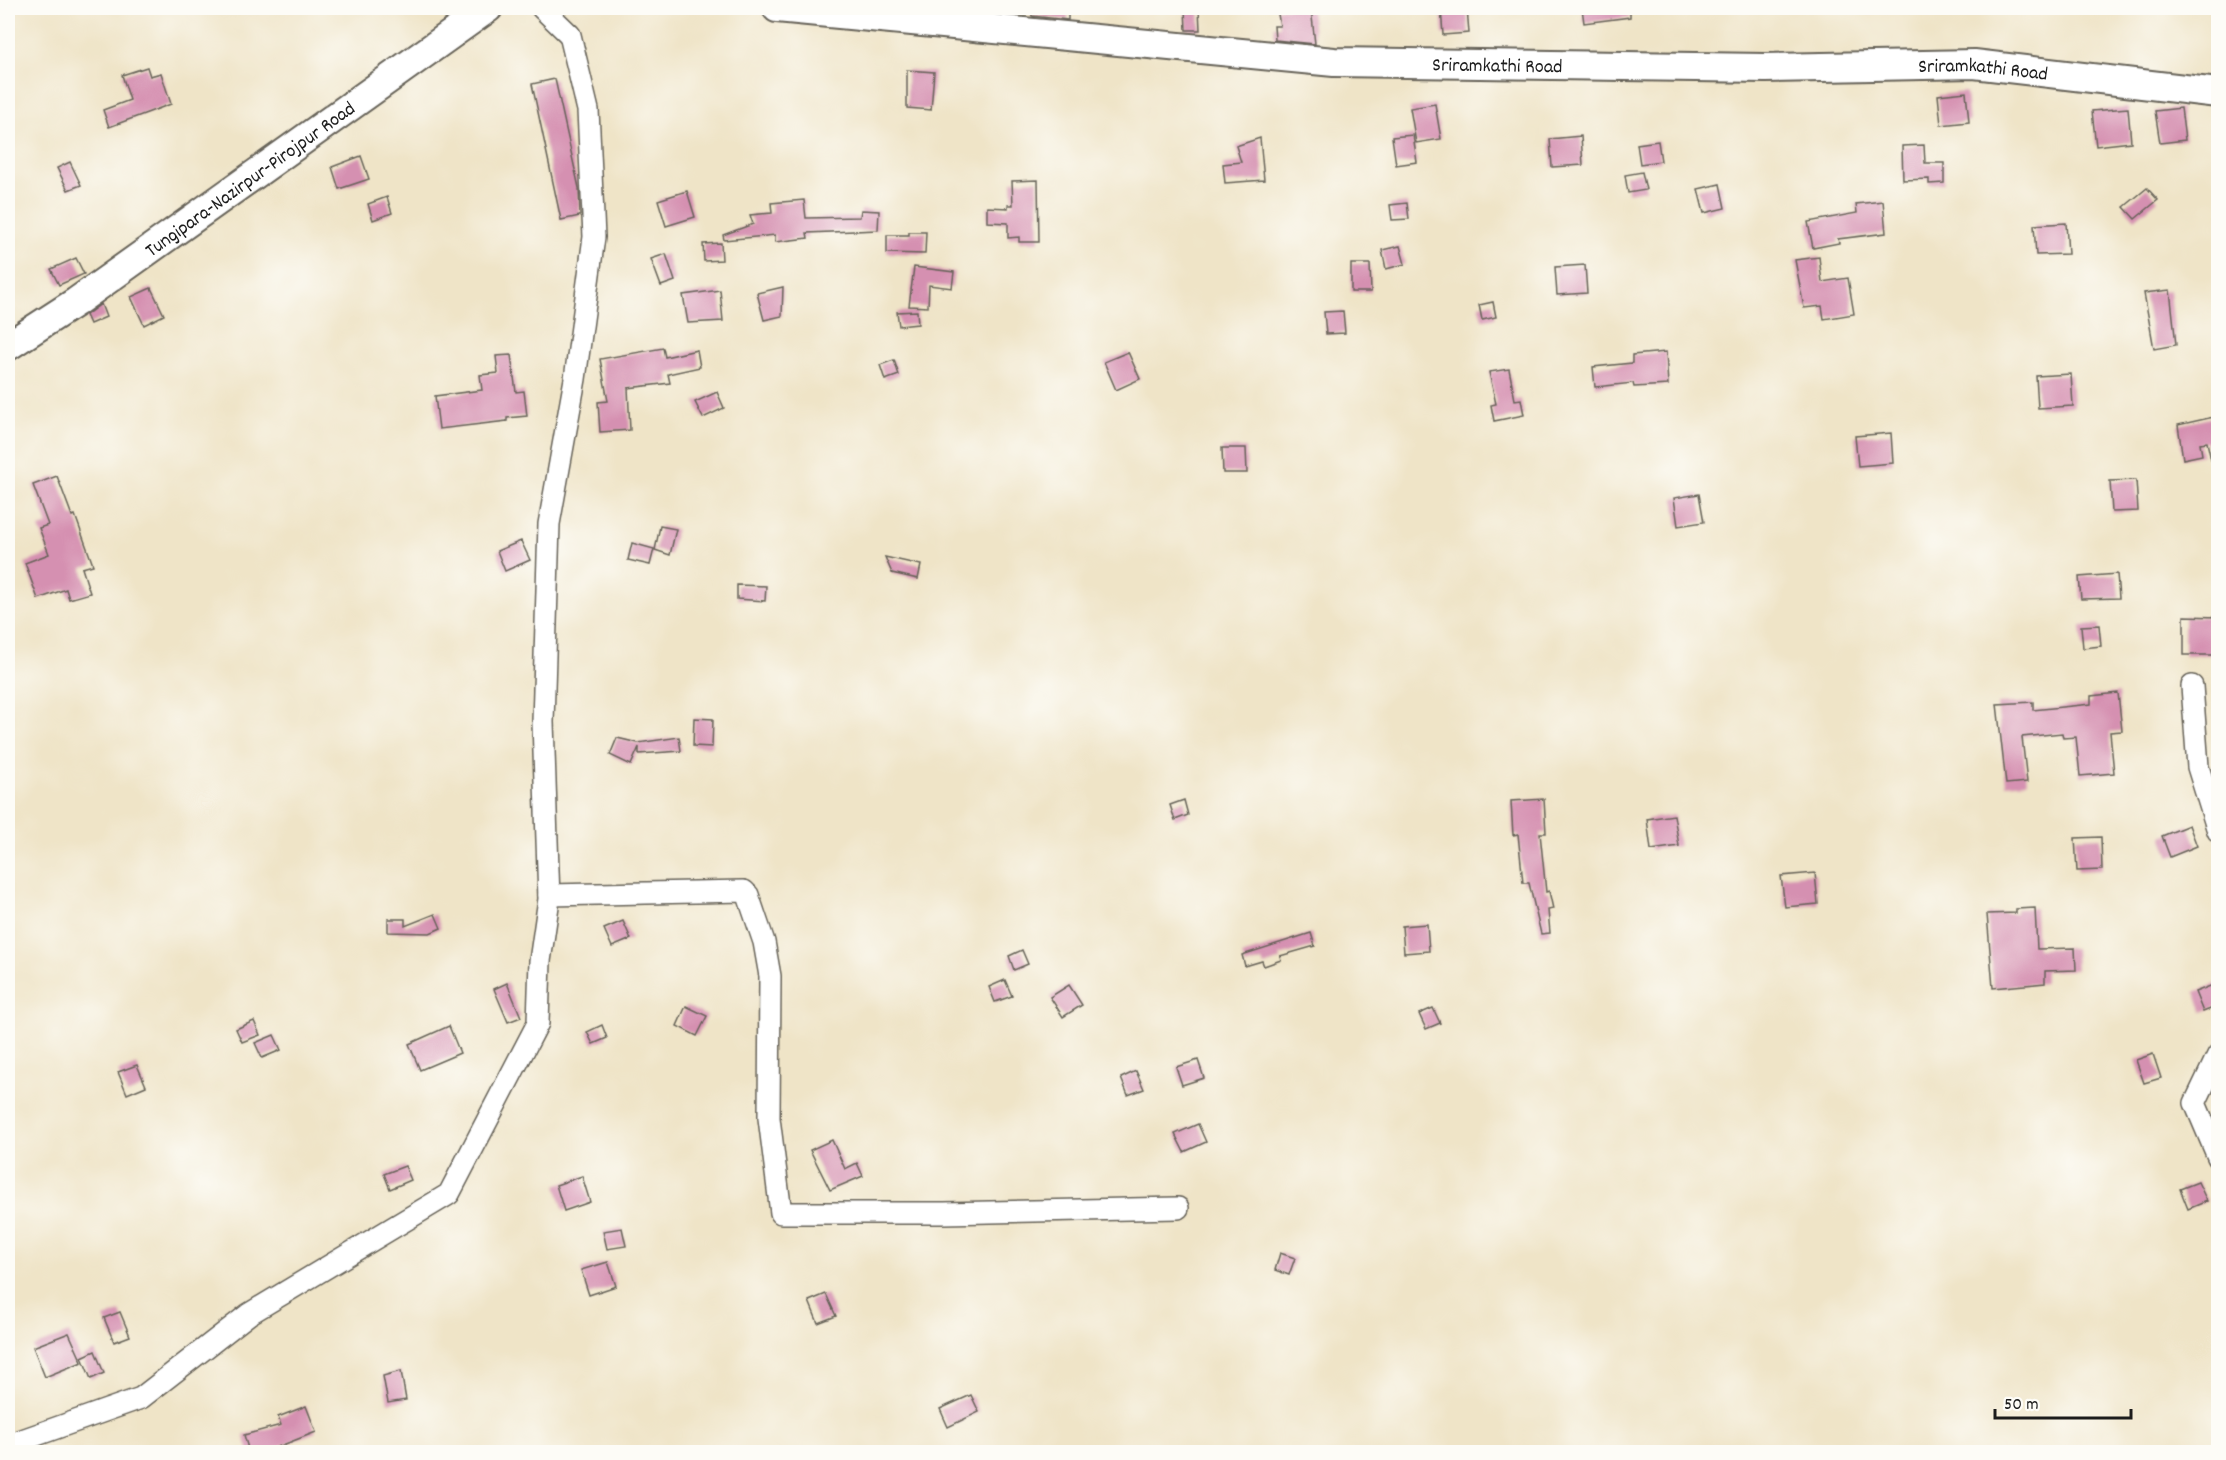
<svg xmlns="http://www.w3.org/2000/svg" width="2226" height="1460" font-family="Dekko,sans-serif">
<rect width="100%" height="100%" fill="#fdfcf7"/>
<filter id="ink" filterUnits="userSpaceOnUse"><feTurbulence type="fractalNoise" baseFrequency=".0167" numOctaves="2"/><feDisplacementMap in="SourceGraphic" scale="12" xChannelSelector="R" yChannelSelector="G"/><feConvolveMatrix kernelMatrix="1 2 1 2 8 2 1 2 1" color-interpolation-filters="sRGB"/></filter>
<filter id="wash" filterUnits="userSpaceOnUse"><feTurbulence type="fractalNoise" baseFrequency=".008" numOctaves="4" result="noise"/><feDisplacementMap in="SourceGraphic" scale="24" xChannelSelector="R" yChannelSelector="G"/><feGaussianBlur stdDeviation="1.35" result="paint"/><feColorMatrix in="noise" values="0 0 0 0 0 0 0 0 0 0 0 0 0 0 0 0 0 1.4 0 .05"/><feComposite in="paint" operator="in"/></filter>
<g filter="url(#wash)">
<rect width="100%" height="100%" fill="#efe4c7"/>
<g id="blocks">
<g fill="#d590b1">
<polygon points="1031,8 1068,8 1068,20 1032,16"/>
<polygon points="1185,8 1199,8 1200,30 1186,30"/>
<polygon points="1277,8 1311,8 1315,44 1275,40 1274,26 1280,26"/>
<polygon points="1441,8 1467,8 1469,33 1443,35"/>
<polygon points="1582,8 1630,8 1630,17 1584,23"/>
<polygon points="147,67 150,76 161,73 171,104 109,127 103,110 130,100 122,75"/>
<polygon points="907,70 934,72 931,110 907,108"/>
<polygon points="555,79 579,188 580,216 561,220 532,84"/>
<polygon points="1966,92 1969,122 1941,125 1938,95"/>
<polygon points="1435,104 1441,139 1416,143 1410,108"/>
<polygon points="2128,108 2131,142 2096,146 2092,111"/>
<polygon points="2181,108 2185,140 2160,143 2155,111"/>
<polygon points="1413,135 1417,162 1396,165 1392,137"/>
<polygon points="1581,136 1583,165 1552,167 1550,139"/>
<polygon points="1260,138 1264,180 1225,183 1223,164 1241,162 1236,146"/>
<polygon points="1658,141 1661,161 1640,164 1637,144"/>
<polygon points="1924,145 1925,163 1944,163 1944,183 1929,184 1929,179 1903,180 1902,146"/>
<polygon points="361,156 369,179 339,189 332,167"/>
<polygon points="70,162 81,185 68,190 57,168"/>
<polygon points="1642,172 1646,190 1628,193 1625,175"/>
<polygon points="1038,180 1039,242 1019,242 1019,237 1008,238 1008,223 987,222 987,207 1008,208 1008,205 1013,205 1012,181"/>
<polygon points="1720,184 1725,208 1704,213 1698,189"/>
<polygon points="2147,188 2158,200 2135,219 2124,207"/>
<polygon points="687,191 695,217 666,226 658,200"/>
<polygon points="387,197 392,213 373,220 368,204"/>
<polygon points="804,200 806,218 860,217 861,210 879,211 878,230 807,233 808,238 775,242 775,235 724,240 723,235 753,224 750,215 772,213 771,203"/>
<polygon points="1883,201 1886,233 1838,239 1839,243 1813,248 1808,222 1857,213 1856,204"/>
<polygon points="1407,203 1409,219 1392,220 1390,205"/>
<polygon points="2066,223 2068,254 2036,255 2034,225"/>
<polygon points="909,232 926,232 925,254 887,253 887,235 909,235"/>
<polygon points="721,243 722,260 704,261 703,244"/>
<polygon points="1400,246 1405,264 1386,269 1382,250"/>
<polygon points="666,254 675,281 661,286 651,259"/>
<polygon points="1819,257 1822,282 1848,278 1854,314 1824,319 1822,306 1804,308 1795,260"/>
<polygon points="76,258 84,274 59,285 51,269"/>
<polygon points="1351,264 1370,264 1371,292 1351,292"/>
<polygon points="1585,265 1587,293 1557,295 1555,267"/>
<polygon points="914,267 954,272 952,288 929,285 928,307 909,306"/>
<polygon points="783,287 782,316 764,320 757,293"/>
<polygon points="151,288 164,315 144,325 131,297"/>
<polygon points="720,290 723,321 688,323 683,295"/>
<polygon points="2170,290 2176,345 2154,349 2144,293"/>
<polygon points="1493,302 1496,317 1482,320 1479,305"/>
<polygon points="101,304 106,317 90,324 86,315"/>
<polygon points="917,311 918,324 899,326 897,312"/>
<polygon points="1343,311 1345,333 1326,334 1324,312"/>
<polygon points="663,348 665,357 697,350 700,367 668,374 670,383 628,388 630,430 600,432 598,402 608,401 600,359"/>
<polygon points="1128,352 1140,379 1116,390 1104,362"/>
<polygon points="1666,352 1668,385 1634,387 1633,383 1595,387 1593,367 1632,363 1632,355"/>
<polygon points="511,355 516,392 524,391 527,416 507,418 507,421 439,429 435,396 482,390 480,375 498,373 496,356"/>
<polygon points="894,360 899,375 885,380 880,365"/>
<polygon points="1509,369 1515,400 1521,399 1524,415 1494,421 1491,405 1496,404 1489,372"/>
<polygon points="2071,374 2073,406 2038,408 2036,376"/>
<polygon points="717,392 724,408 703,418 695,402"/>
<polygon points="2218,416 2218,460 2211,460 2207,442 2200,443 2202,455 2183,459 2178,425"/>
<polygon points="1891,433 1893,463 1858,466 1855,436"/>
<polygon points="1222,448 1246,448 1247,473 1223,473"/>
<polygon points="57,476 72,516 75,515 93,565 82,568 90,593 69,599 66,589 38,599 25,563 49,554 39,528 48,525 33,485"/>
<polygon points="2136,480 2138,511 2112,512 2110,481"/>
<polygon points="1699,494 1704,522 1678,526 1674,498"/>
<polygon points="660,526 676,529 670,555 655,550"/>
<polygon points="521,541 530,560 505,571 497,551"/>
<polygon points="632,543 654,549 650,565 628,560"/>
<polygon points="885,557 921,565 918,579 892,573"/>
<polygon points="2117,574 2119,598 2081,599 2079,577"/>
<polygon points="737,585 766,586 765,601 737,599"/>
<polygon points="2184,616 2218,617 2218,655 2184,655"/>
<polygon points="2099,625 2101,646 2083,648 2081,626"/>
<polygon points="2118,693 2122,731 2110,732 2114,773 2080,776 2076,737 2063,738 2062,733 2022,737 2027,782 2006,784 1997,704 2033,702 2033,710 2091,704 2091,696"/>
<polygon points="694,718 713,719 712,747 693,746"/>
<polygon points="679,737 681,751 639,754 639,747 631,765 610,755 617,738 638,743"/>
<polygon points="1544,799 1546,833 1540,833 1546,892 1549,891 1553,909 1548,910 1550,933 1541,934 1529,883 1523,883 1518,834 1513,835 1511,801"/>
<polygon points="1184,800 1188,815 1175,820 1170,805"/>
<polygon points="1674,815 1679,846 1651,850 1647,819"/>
<polygon points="2189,825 2197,846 2170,857 2162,836"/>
<polygon points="2101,837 2102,870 2077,871 2075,838"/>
<polygon points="1815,873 1818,904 1785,907 1781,876"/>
<polygon points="2035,908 2037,949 2075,948 2076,970 2045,971 2045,983 1993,988 1987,914 2016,913 2016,909"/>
<polygon points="435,914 441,928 430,933 388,932 388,919 405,919 405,926"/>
<polygon points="623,921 631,939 612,947 604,929"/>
<polygon points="1427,924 1429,951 1404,953 1402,926"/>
<polygon points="1311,933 1315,946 1280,956 1281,960 1264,966 1262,961 1245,966 1242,955"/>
<polygon points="1022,950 1028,964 1014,970 1009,956"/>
<polygon points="1005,980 1012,996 995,1002 989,987"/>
<polygon points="507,983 521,1017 508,1022 494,989"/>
<polygon points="2218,983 2218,1006 2203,1012 2195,992"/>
<polygon points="1069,985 1082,1005 1063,1017 1050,997"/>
<polygon points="686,1006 707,1016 697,1036 677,1026"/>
<polygon points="1433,1008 1440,1023 1426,1029 1419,1014"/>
<polygon points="254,1021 260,1035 242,1042 236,1029"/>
<polygon points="602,1025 607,1038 593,1044 587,1032"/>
<polygon points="449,1026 460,1053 420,1070 409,1044"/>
<polygon points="274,1035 281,1050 262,1058 255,1043"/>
<polygon points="2153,1054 2161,1078 2144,1083 2136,1060"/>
<polygon points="1198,1060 1204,1078 1182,1085 1176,1067"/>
<polygon points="137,1065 146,1086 127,1094 118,1072"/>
<polygon points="1136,1071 1144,1089 1128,1095 1121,1078"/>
<polygon points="1198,1124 1206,1142 1184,1152 1175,1134"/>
<polygon points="832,1140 845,1169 857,1163 863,1176 830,1190 810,1150"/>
<polygon points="405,1166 411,1180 390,1189 384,1174"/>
<polygon points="582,1176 590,1202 564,1211 556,1185"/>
<polygon points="2198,1182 2207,1201 2188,1209 2180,1189"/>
<polygon points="622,1228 626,1246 607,1249 603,1231"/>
<polygon points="1280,1253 1295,1258 1289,1275 1275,1270"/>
<polygon points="608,1262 616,1286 589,1295 581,1270"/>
<polygon points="826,1294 836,1316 818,1323 809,1301"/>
<polygon points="120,1312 130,1336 114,1342 104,1318"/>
<polygon points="69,1333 82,1362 45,1377 33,1347"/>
<polygon points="95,1351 104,1373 91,1379 82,1357"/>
<polygon points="401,1371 406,1400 388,1403 383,1376"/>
<polygon points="971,1395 979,1412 948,1427 940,1409"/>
<polygon points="306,1406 316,1432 275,1448 277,1452 249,1452 244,1435 281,1425 278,1417"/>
</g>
</g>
</g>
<g filter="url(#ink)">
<use href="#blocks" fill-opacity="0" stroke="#666258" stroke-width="1.5"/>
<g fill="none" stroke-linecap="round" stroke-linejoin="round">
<g stroke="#666258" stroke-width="24">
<g id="street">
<polyline points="2192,686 2198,767 2218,831"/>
<polyline points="549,895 744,891 748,895 764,942 770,976 769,1118 781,1213 944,1213 1178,1208"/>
<polyline points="2218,1055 2195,1103 2218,1157"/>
<polyline points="8,1445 141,1398 249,1314 449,1194 538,1023 540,961 549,899 543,722 549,524 575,379 594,237 588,110 570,35 542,8"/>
</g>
</g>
<g stroke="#666258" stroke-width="32">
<g id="secondary">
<path id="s1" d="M777,8L1334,62L1766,68L1974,64L2218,93"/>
<path id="s2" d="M8,346L76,302L488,8"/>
</g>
</g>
<use href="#street" stroke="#fff" stroke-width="21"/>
<use href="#secondary" stroke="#fff" stroke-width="28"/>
</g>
</g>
<g text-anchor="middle" stroke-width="6" stroke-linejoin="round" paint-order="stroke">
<g font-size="20" fill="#1c1c1c" stroke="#fdfcf7">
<text dy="7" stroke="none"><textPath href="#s1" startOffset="723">Sriramkathi Road</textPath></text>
<text dy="7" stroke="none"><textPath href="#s1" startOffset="1209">Sriramkathi Road</textPath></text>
<text dy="7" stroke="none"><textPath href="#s2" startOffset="294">Tungipara-Nazirpur-Pirojpur Road</textPath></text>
</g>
</g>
<rect width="2226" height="1460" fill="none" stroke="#fdfcf7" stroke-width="30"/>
<path d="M1995 1409v9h136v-9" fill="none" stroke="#1c1c1c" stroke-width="3"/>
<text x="2004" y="1409" font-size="18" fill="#1c1c1c" stroke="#fdfcf7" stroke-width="4.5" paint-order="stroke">50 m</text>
</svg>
